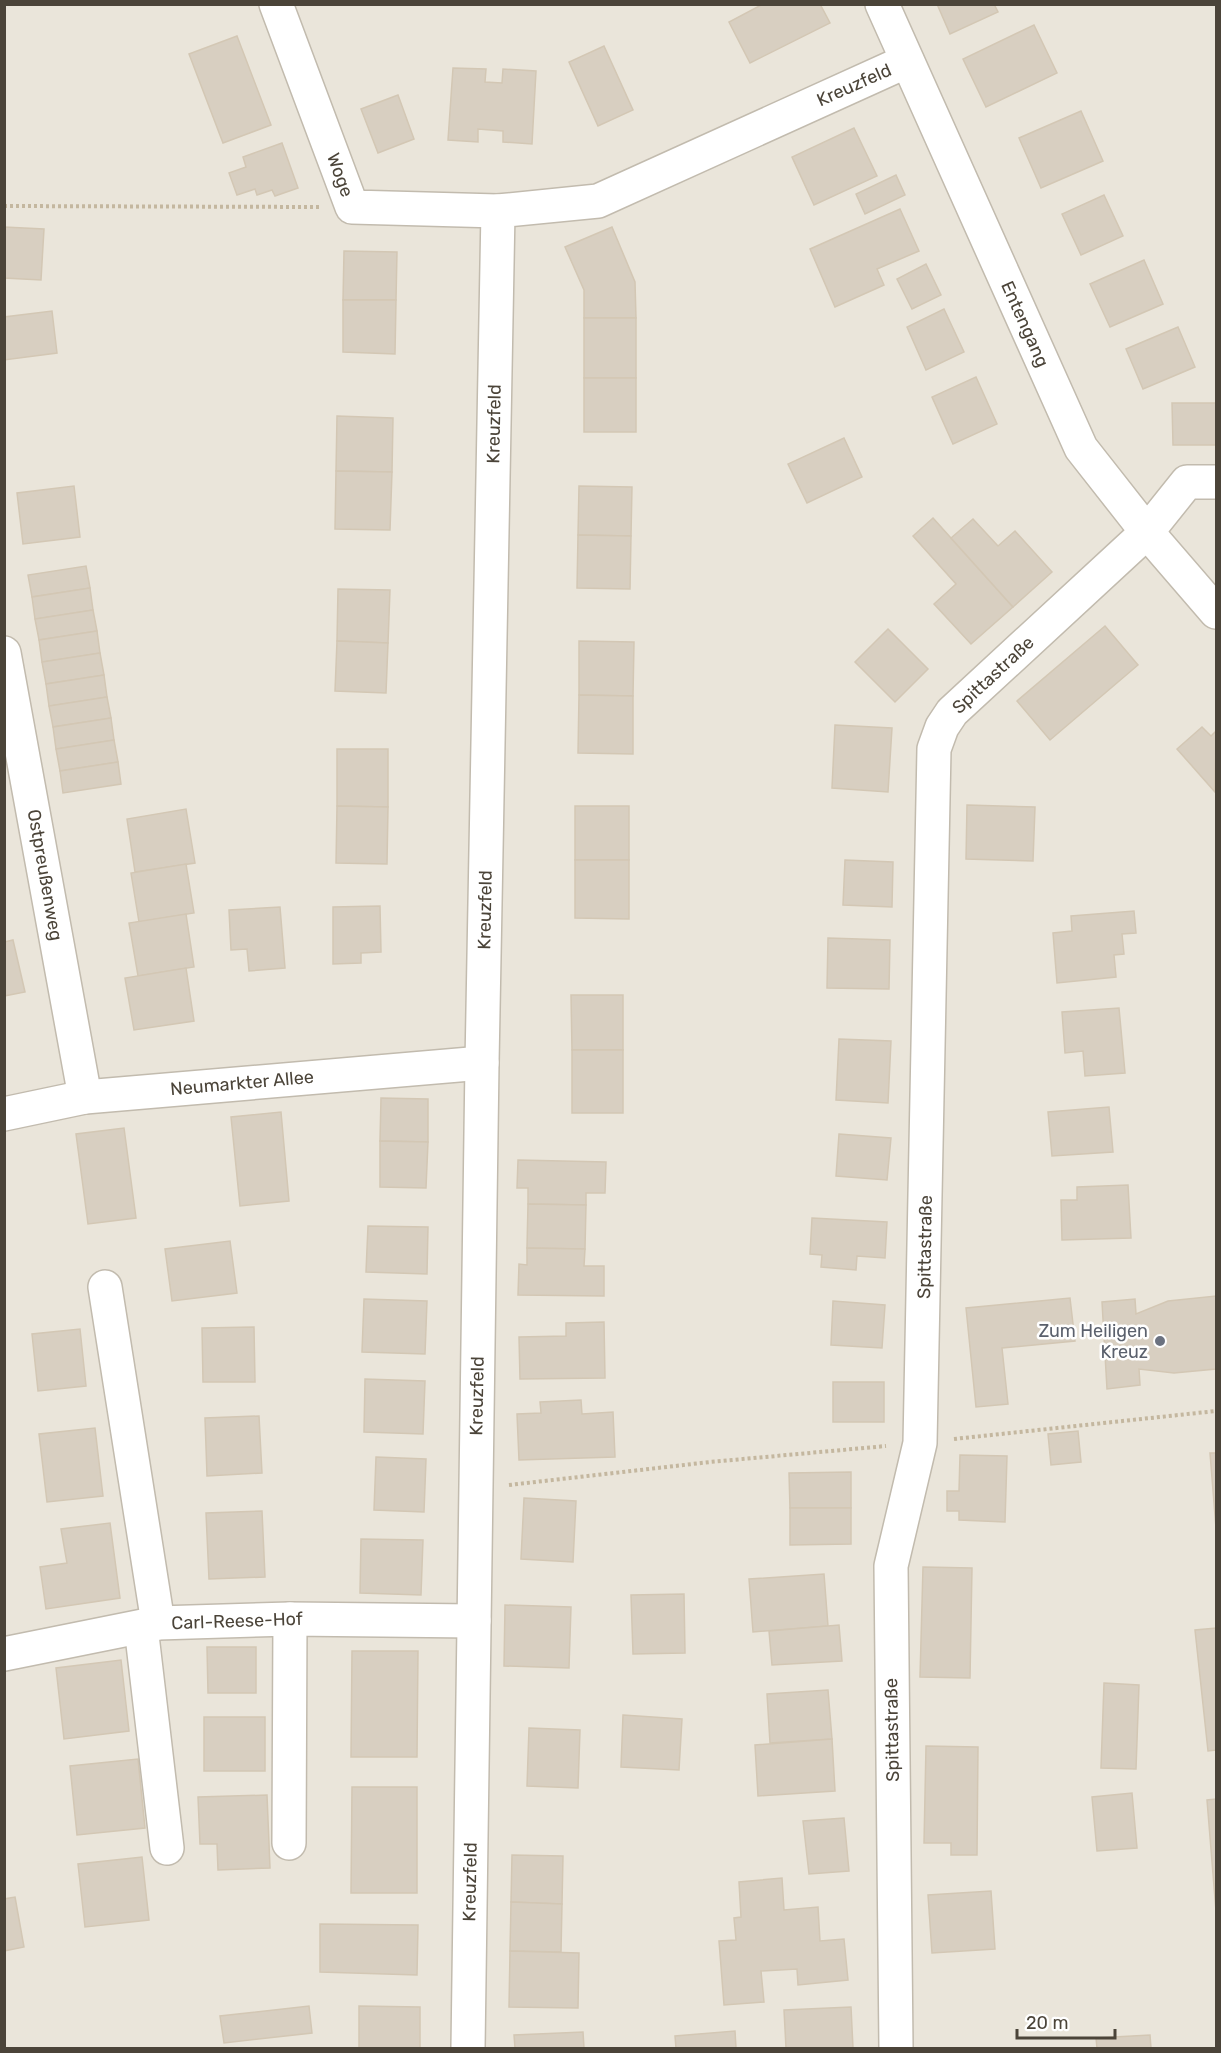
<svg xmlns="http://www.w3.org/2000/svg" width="1221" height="2053" font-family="Rubik,sans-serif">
<rect width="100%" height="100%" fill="#f6f3ec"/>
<rect fill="#eae5da" x="5" y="5" width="1211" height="2043"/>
<g fill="#d8cfc1" stroke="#d3c7b4" stroke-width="1.5">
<polygon points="763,4 820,4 830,23 750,63 729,22"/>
<polygon points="937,4 994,4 998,12 950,34"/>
<polygon points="1034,25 1057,73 986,107 963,59"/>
<polygon points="237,36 271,125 223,143 189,54"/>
<polygon points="604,46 633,110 598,126 569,62"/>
<polygon points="453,68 486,69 485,82 502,83 503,69 536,71 532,144 503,142 503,131 478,129 478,142 448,140"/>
<polygon points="398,95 414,139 378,153 361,109"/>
<polygon points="1081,111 1103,161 1041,188 1019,138"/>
<polygon points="854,128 877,176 814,205 792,157"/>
<polygon points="282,143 298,188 275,196 272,190 257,195 255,189 237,195 229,173 246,167 243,157"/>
<polygon points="896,175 905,195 865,214 856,194"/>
<polygon points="1104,195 1123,236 1081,255 1062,214"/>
<polygon points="900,209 919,251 877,269 884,285 835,307 810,249"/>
<polygon points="4,227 44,229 41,280 4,278"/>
<polygon points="612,227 635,282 636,318 584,318 584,290 565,247"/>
<polygon points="344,251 397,252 396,300 343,300"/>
<polygon points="1144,260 1163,304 1110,327 1090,284"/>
<polygon points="926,264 941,295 912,309 897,279"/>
<polygon points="343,300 396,300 395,354 343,352"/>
<polygon points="944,309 964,352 926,370 907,327"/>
<polygon points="52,311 57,353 4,360 4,317"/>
<rect x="584" y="318" width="52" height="60"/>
<polygon points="1178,327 1195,367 1143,389 1126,349"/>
<polygon points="976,377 997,424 953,444 932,397"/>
<rect x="584" y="378" width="52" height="54"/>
<polygon points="1172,403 1216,403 1216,445 1173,445"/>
<polygon points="337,416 393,418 392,472 336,471"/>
<polygon points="844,438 862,477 807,503 788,464"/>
<polygon points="336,471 392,472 390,530 335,529"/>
<polygon points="74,486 80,537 23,544 17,493"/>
<polygon points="579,486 632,487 631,536 578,535"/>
<polygon points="933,518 1013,607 971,644 934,604 956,584 913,536"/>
<polygon points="973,519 998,546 1015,531 1052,572 1013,607 951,538"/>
<polygon points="578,535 631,536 630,589 577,588"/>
<polygon points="86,566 90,588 32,597 28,575"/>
<polygon points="90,588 93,610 35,619 32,597"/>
<polygon points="338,589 390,590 388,643 337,641"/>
<polygon points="93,610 97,631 39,640 35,619"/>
<polygon points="1105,626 1138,665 1050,740 1017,701"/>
<polygon points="888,629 928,669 895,702 855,662"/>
<polygon points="97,631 100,653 42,662 39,640"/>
<polygon points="337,641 388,643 386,693 335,691"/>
<polygon points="579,641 634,642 633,696 579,695"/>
<polygon points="100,653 104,675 46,684 42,662"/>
<polygon points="104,675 107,697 49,706 46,684"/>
<polygon points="579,695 633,696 633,754 578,753"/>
<polygon points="107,697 111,718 53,727 49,706"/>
<polygon points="111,718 114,740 56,749 53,727"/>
<polygon points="835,725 892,728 888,792 832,788"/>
<polygon points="1202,727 1211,736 1216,731 1215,792 1177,749"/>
<polygon points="114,740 118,762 60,771 56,749"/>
<polygon points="337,749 388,749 388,807 337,806"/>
<polygon points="118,762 121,784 63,793 60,771"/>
<polygon points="967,805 1035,807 1033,861 966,859"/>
<polygon points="337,806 388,807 387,864 336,863"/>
<rect x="575" y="806" width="54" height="54"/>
<polygon points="186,809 195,863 135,872 127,819"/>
<polygon points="575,860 629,860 629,919 575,918"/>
<polygon points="845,860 893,862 892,907 843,905"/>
<polygon points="186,864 194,913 139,922 131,873"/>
<polygon points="380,906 381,952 361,953 361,963 333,964 333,907"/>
<polygon points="280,907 285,968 249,971 247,949 231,950 229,910"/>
<polygon points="1134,911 1136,933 1122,934 1124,954 1114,955 1116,977 1057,983 1053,933 1072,931 1071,916"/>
<polygon points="186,914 194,967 138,976 129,923"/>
<polygon points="828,938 890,940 889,989 827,988"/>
<polygon points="13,940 25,992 4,996 4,942"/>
<polygon points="186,968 194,1021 134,1030 125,978"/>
<polygon points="571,995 623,995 623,1050 572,1050"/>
<polygon points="1119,1008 1125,1073 1085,1076 1083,1051 1065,1053 1062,1012"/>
<polygon points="839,1039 891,1041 888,1103 836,1100"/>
<rect x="572" y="1050" width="51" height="63"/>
<polygon points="381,1098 428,1099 428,1142 380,1141"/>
<polygon points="1109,1107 1113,1152 1052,1156 1048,1112"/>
<polygon points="281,1112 289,1201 240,1206 231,1117"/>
<polygon points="124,1128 136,1218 88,1224 76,1134"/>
<polygon points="839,1134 891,1138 887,1180 836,1176"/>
<polygon points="380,1141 428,1142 426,1188 380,1187"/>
<polygon points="518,1160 606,1162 605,1193 586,1193 586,1205 528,1204 528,1188 517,1188"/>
<polygon points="1128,1185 1131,1238 1062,1240 1061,1200 1077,1200 1077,1187"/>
<polygon points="528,1204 586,1205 585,1249 527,1248"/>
<polygon points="812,1218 887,1222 885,1258 857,1256 856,1270 821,1267 822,1255 810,1254"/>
<polygon points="368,1226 428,1227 427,1274 366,1272"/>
<polygon points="230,1241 237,1293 172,1301 165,1249"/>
<polygon points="527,1248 585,1249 584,1266 604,1266 604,1296 518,1295 519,1264 527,1265"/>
<polygon points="1216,1296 1216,1369 1174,1373 1139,1369 1140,1385 1107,1389 1102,1302 1135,1299 1136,1314 1168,1301"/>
<polygon points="1070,1298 1075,1341 1002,1348 1008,1404 976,1407 966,1308"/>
<polygon points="364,1299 427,1301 425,1354 362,1352"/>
<polygon points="833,1301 885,1305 882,1348 831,1345"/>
<polygon points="604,1322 605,1378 520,1379 519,1337 566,1336 566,1323"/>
<polygon points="254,1327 255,1382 203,1382 202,1328"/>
<polygon points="80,1329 86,1386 38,1391 32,1334"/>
<polygon points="365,1379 425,1381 423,1434 364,1432"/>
<rect x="833" y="1382" width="51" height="40"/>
<polygon points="581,1400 582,1414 613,1412 615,1457 519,1460 517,1414 541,1413 540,1402"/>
<polygon points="259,1416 262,1473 207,1476 205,1418"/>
<polygon points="95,1428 103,1496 47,1502 39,1434"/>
<polygon points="1078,1431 1081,1462 1051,1465 1048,1434"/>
<polygon points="1210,1453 1216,1453 1216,1528"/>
<polygon points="960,1455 1007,1456 1005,1522 959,1520 959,1511 947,1511 947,1491 959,1491"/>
<polygon points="376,1457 426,1459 424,1512 374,1510"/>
<polygon points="851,1472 851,1508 790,1508 789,1473"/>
<polygon points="524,1498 576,1501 573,1562 521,1559"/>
<polygon points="790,1508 851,1508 851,1544 790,1545"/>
<polygon points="262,1511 265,1577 209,1579 206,1513"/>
<polygon points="110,1523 120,1598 46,1609 40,1567 67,1563 61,1529"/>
<polygon points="361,1539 423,1540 421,1595 360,1593"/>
<polygon points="923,1567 972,1568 970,1678 920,1677"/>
<polygon points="824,1574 828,1626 753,1632 749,1579"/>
<polygon points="684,1594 685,1653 633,1654 631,1595"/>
<polygon points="505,1605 571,1607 569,1668 504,1666"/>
<polygon points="839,1625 842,1661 772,1665 769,1631"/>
<polygon points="1216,1628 1216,1750 1208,1751 1195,1630"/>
<polygon points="207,1647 256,1647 256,1693 208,1693"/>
<polygon points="352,1651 418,1651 417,1757 351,1757"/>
<polygon points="121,1660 129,1731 64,1739 56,1668"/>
<polygon points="1104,1683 1139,1685 1136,1769 1101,1768"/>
<polygon points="828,1690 832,1739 770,1743 767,1694"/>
<polygon points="623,1715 682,1719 679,1770 621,1767"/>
<rect x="204" y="1717" width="61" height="54"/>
<polygon points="529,1728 580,1730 578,1788 527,1786"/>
<polygon points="832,1739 835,1791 758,1796 755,1745"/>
<polygon points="926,1746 978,1747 977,1855 951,1855 951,1843 924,1843"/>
<polygon points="138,1759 145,1828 77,1835 70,1766"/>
<polygon points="352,1787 417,1787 417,1893 351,1893"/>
<polygon points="1132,1793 1137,1848 1097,1851 1092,1797"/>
<polygon points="267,1795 270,1868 218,1870 217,1844 200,1844 198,1797"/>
<polygon points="1216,1799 1216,1911 1207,1800"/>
<polygon points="844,1818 849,1871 809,1874 803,1821"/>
<polygon points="512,1855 563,1856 562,1904 511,1902"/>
<polygon points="142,1857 149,1920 85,1927 78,1864"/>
<polygon points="782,1878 784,1910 818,1907 820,1941 844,1939 848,1980 798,1985 797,1969 761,1971 764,2002 724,2005 719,1941 736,1940 734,1918 741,1917 739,1882"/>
<polygon points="991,1891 995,1949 932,1953 928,1895"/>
<polygon points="15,1897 24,1947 4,1951 4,1899"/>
<polygon points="511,1902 562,1904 561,1952 510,1951"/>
<polygon points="320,1924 418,1925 417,1975 320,1972"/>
<polygon points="510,1951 579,1953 578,2008 509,2007"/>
<polygon points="309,2006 312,2033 224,2043 220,2016"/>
<polygon points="359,2006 420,2007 420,2048 359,2048"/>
<polygon points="851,2007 853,2048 786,2048 784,2010"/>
<polygon points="735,2031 736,2048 676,2048 675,2036"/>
<polygon points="583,2032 584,2048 515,2048 514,2035"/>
<polygon points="1150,2035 1151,2048 1097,2048 1096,2038"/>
</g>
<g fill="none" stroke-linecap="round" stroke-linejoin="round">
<g stroke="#c2bbae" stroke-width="36">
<g id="minor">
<polyline points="276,4 352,207 498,211"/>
<polyline points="882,4 1081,448 1147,532 1216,612"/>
<polyline points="4,653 85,1097"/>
<polyline points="4,1114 85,1097 482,1063"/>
<polyline points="105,1287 158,1623"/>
<polyline points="141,1627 167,1848"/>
<polyline points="4,1654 158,1623 290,1619 474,1621"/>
<polyline points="289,1843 290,1619"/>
<polyline points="468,2048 482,1063 498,211 598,201 907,61"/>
<polyline points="896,2048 891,1566 920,1443 934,749 942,727 952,712 1147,532 1187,482 1216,482"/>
</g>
</g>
<g stroke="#c4b79f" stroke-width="4" stroke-dasharray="3 3" stroke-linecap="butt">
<polyline points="4,206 319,207"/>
<polyline points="954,1439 1216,1411"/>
<polyline points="509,1485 710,1462 886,1446"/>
</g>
<use href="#minor" stroke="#fff" stroke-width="33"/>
</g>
<circle fill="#6b7280" stroke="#fff" stroke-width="2" cx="1160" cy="1341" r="6"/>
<g text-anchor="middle" stroke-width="5" stroke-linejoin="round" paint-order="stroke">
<g font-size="18" fill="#4b4439" stroke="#fff">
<text transform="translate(854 85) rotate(-24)" y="6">Kreuzfeld</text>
<text transform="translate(340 175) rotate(70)" y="6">Woge</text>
<text transform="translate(1025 324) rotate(66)" y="6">Entengang</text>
<text transform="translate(494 424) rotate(-89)" y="6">Kreuzfeld</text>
<text transform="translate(993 675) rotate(-43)" y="6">Spittastraße</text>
<text transform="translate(45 875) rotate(80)" y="6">Ostpreußenweg</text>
<text transform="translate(485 910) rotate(-89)" y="6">Kreuzfeld</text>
<text transform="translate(242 1083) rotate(-5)" y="6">Neumarkter Allee</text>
<text transform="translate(925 1247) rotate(-89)" y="6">Spittastraße</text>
<text transform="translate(477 1396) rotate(-89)" y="6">Kreuzfeld</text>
<text transform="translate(237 1621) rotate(-2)" y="6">Carl-Reese-Hof</text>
<text transform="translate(892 1730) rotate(-91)" y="6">Spittastraße</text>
<text transform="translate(470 1882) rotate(-89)" y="6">Kreuzfeld</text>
</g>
<g font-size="18" fill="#5b616d" stroke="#fff" text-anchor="end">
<text x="1148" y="1337">Zum Heiligen<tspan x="1148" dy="21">Kreuz</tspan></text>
</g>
</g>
<rect width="1221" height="2053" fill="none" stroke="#4b4439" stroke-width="12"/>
<path d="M1017 2029v9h98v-9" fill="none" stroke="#4b4439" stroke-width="3"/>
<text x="1026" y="2029" font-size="18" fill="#4b4439" stroke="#ffffff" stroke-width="4.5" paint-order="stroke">20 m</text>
</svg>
